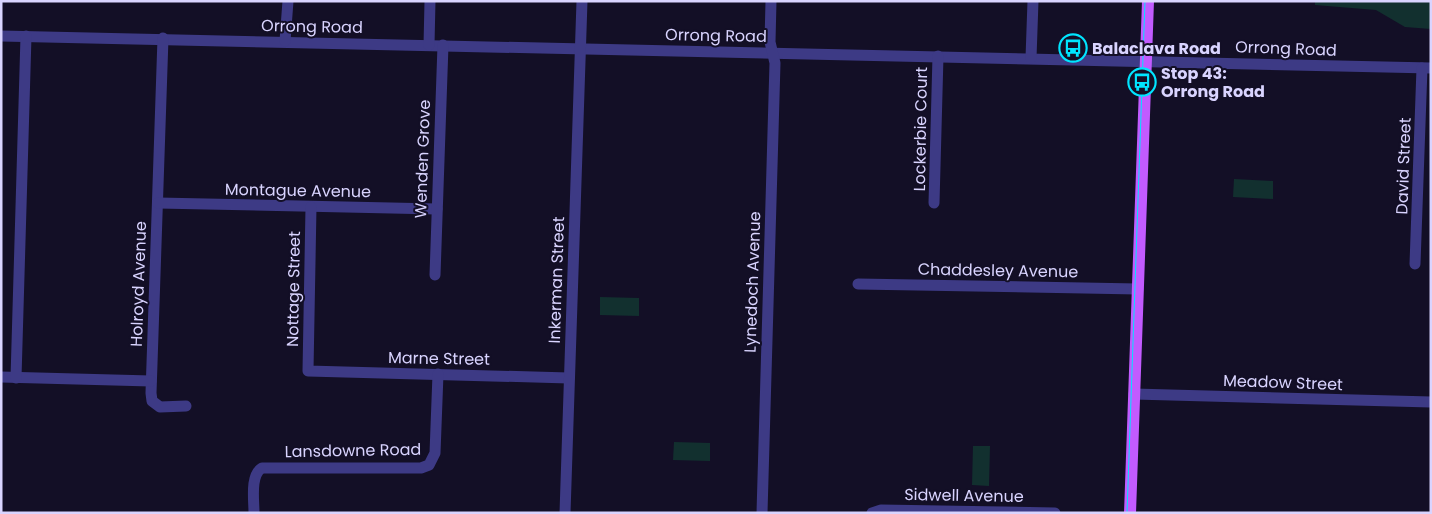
<svg xmlns="http://www.w3.org/2000/svg" width="1432" height="514" font-family="Poppins,sans-serif">
<rect width="100%" height="100%" fill="#130f26"/>
<g fill="#12302f">
<polygon points="1315,1 1431,1 1431,29 1405,27 1376,10 1315,5"/>
<polygon points="1234,179 1273,181 1273,199 1233,197"/>
<polygon points="600,297 639,298 639,316 600,315"/>
<polygon points="674,442 710,443 710,461 673,460"/>
<polygon points="973,446 990,446 989,486 972,485"/>
</g>
<g fill="none" stroke-linecap="round" stroke-linejoin="round">
<g stroke="#3d3a85" stroke-width="11">
<polyline points="1,36 1431,68"/>
<polyline points="163,38 151,393 152,401 160,407 186,406"/>
<polyline points="285,41 288,1"/>
<polyline points="429,45 430,1"/>
<polyline points="1031,58 1033,1"/>
<polyline points="158,203 437,209"/>
<polyline points="934,203 938,56"/>
<polyline points="311,207 308,371 569,378"/>
<polyline points="1415,264 1422,68"/>
<polyline points="435,275 443,45"/>
<polyline points="858,284 1138,289"/>
<polyline points="1,377 151,381"/>
<polyline points="16,378 26,36"/>
<polyline points="1134,394 1431,402"/>
<path d="M254,513C254,500 250,475 262,468H421L429,465L435,453L438,374"/>
<polyline points="565,513 582,1"/>
<polyline points="762,513 775,63 770,42 771,1"/>
<polyline points="872,513 881,510 1055,513"/>
</g>
<polyline stroke="#c25bff" stroke-width="12" points="1130,513 1148,1"/>
<polyline stroke="#00e5ff" stroke-width="1" points="1127,513 1145,1"/>
</g>
<defs>
<g id="bus-ring" transform="scale(1.4375)"><circle r="9.5" fill="#130f26" stroke="#00e5ff" stroke-width="1.5"/><path d="M-5-6H5V4H4V6H2V4H-2V6H-4V4H-5ZM-3.5-4V0h7V-4ZM-3.5 1.2v1.5H-2V1.2ZM2 1.2v1.5H3.5V1.2Z" fill="#00e5ff"/></g>
</defs>
<g fill-rule="evenodd">
<use href="#bus-ring" x="1073" y="48"/>
<use href="#bus-ring" x="1142" y="82"/>
</g>
<g text-anchor="middle" stroke-width="4" stroke-linejoin="round" paint-order="stroke">
<g font-size="16" fill="#d9d4ff" stroke="#130f26">
<text transform="translate(312 26) rotate(1)" y="6">Orrong Road</text>
<text transform="translate(716 35) rotate(1)" y="6">Orrong Road</text>
<text transform="translate(1286 48) rotate(2)" y="6">Orrong Road</text>
<text transform="translate(920 129) rotate(-89)" y="6">Lockerbie Court</text>
<text transform="translate(422 159) rotate(-88)" y="6">Wenden Grove</text>
<text transform="translate(1403 166) rotate(-88)" y="6">David Street</text>
<text transform="translate(298 190) rotate(1)" y="6">Montague Avenue</text>
<text transform="translate(998 270) rotate(1)" y="6">Chaddesley Avenue</text>
<text transform="translate(556 280) rotate(-88)" y="6">Inkerman Street</text>
<text transform="translate(752 282) rotate(-88)" y="6">Lynedoch Avenue</text>
<text transform="translate(138 284) rotate(-88)" y="6">Holroyd Avenue</text>
<text transform="translate(293 289) rotate(-89)" y="6">Nottage Street</text>
<text transform="translate(439 358) rotate(1)" y="6">Marne Street</text>
<text transform="translate(1283 382) rotate(2)" y="6">Meadow Street</text>
<text transform="translate(353 450) rotate(-1)" y="6">Lansdowne Road</text>
<text transform="translate(964 495) rotate(1)" y="6">Sidwell Avenue</text>
</g>
<g font-size="16" font-weight="bold" fill="#d9d4ff" stroke="#130f26" text-anchor="start">
<text x="1092" y="54">Balaclava Road</text>
<text x="1161" y="79">Stop 43:<tspan x="1161" dy="18">Orrong Road</tspan></text>
</g>
</g>
<rect width="1432" height="514" fill="none" stroke="#d9d4ff" stroke-width="5"/>
</svg>
